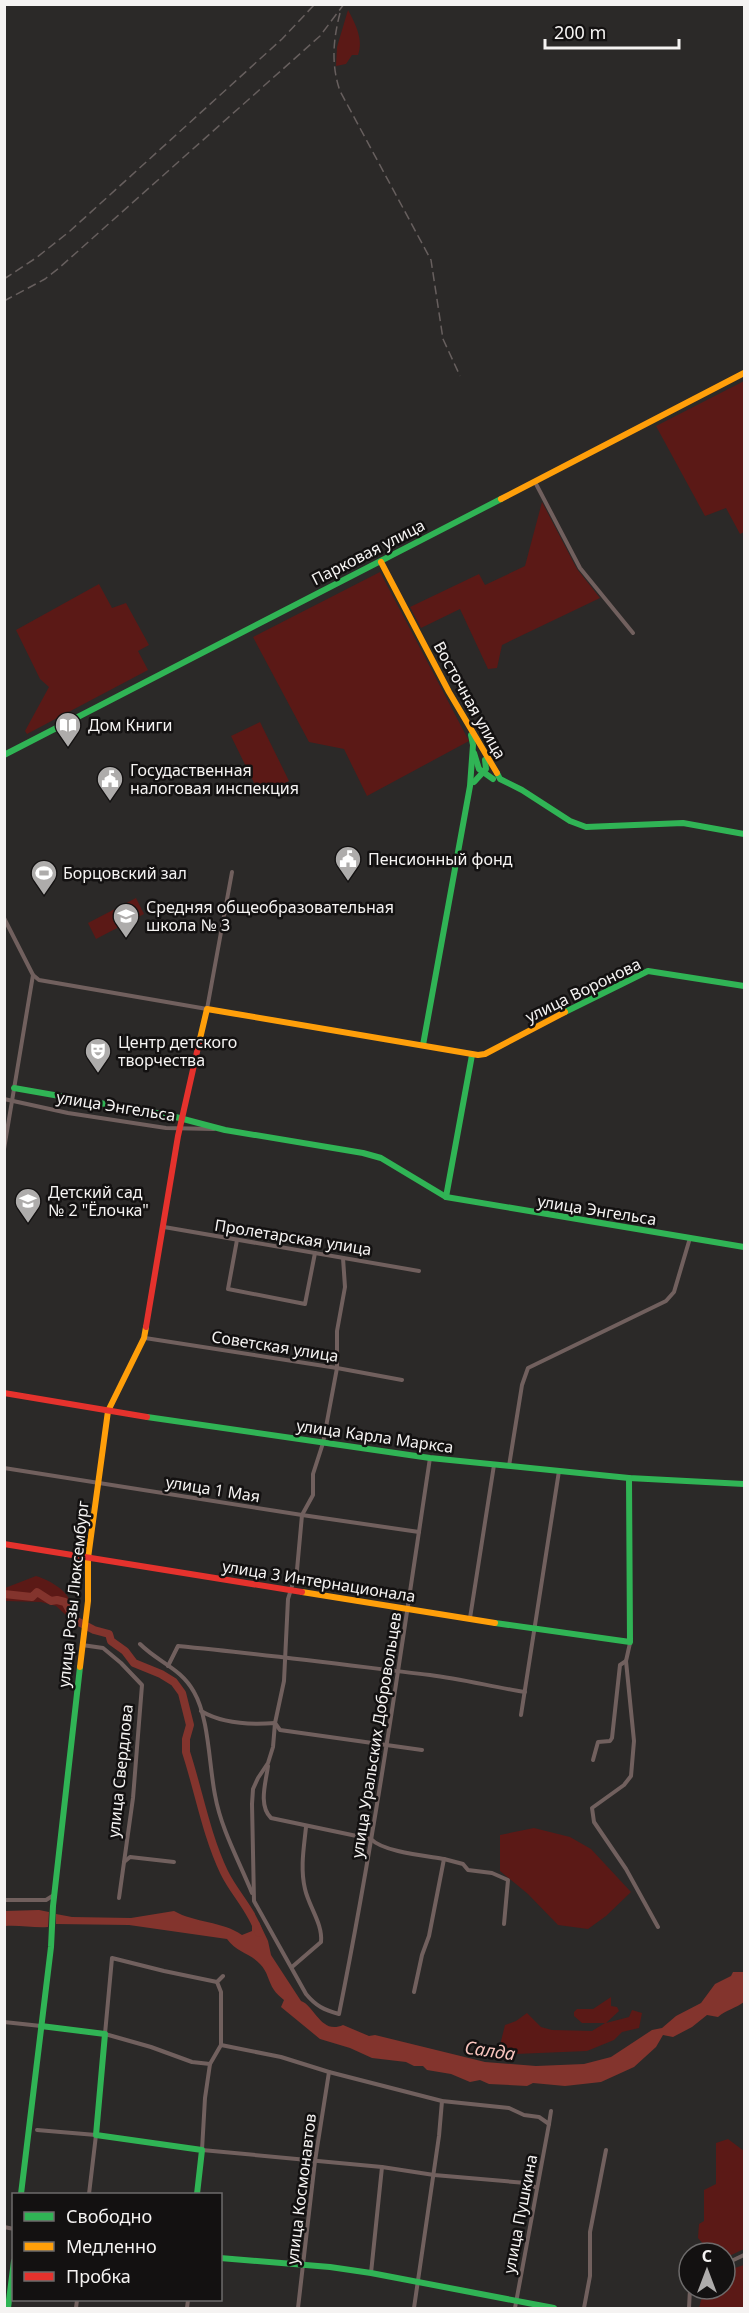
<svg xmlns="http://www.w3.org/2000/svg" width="749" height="2313" font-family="'Noto Sans',sans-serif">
<rect width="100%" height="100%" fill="#2b2928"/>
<g fill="#5b1916">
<path d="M348,10C355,23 364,40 358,55H352L346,64L336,66L337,47Z"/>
<polygon points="744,381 744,532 740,534 726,508 705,516 656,426"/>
<polygon points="542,502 577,569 600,598 502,645 497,668 488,669 460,609 421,628 410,607 479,574 485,585 525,566"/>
<polygon points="380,572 469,741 367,796 344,749 309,742 253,637"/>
<polygon points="99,584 112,608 126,603 149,645 138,651 148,670 27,734 25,731 49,687 40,679 16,630"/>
<polygon points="260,722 289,781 260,795 231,736"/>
<polygon points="136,898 144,914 96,939 88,923"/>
<path d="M36,1576C53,1581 81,1598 68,1617L56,1606L41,1602L5,1601V1588Z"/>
<polygon points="534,1828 570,1837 591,1849 631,1892 606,1916 588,1929 558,1925 528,1894 500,1871 500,1835"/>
<polygon points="611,1997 611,2006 617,2007 619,2011 606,2023 629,2017 632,2010 642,2013 639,2028 622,2032 614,2040 587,2051 515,2054 499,2049 505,2025 516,2021 527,2013 541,2027 552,2030 592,2031 605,2023 582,2023 574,2016 574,2012 577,2009 593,2009"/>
<polygon points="728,2139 744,2151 744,2249 725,2258 725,2253 700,2253 706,2247 698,2238 699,2224 704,2221 704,2190 716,2184 716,2143"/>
<polygon points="744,2265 744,2308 699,2308 704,2289 725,2289 725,2271"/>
</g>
<g fill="#83342d">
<path d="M39,1910L49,1912L48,1927C34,1928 20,1925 5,1926V1911Z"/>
<path d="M174,1911C195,1923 222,1921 242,1935L252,1931V1924L259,1922L268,1941L271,1955L301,2001C315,2006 321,2035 343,2025L369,2036L375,2035L485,2062L536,2066L584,2064L611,2057L652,2030L662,2028L676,2016L701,2003L715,1984L731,1976L733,1972H744V2002C736,2008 726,2010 718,2017L707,2015L692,2027L673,2037L663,2035L656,2047L634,2067L601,2082L565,2086L533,2083L527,2086L489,2084L480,2080L470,2082L451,2074L427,2070L423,2066H414L406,2062L372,2058L350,2048L320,2039L281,2007L284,2000C280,1997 276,1993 274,1990C268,1981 268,1972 260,1964C250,1953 236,1952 227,1939L129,1925L56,1924V1914L72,1917L131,1918Z"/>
</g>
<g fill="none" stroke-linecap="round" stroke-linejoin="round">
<path stroke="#83342d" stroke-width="8" d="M4,1594L32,1597L37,1592L51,1601L57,1600L65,1602L75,1620L94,1630L109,1634L111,1641L125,1651L134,1663L161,1674L174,1682L182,1693L190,1725L186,1739V1752C199,1792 206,1834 224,1872C234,1893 252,1910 259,1933"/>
<g stroke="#71605e" stroke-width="4">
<polyline points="535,482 580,568 633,633"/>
<polyline points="4,918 33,975 4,1149"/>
<polyline points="33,975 39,980 207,1009 232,872"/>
<polyline points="4,1099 68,1113 166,1128 214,1129"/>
<polyline points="164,1227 419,1271"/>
<polyline points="237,1240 228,1289 305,1304 315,1253"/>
<path d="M343,1258L345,1287L337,1331V1368L323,1443L313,1474V1495L302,1515L297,1570L288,1599L284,1681L275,1723L273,1747L268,1763L258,1778L253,1789L252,1804L254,1901L306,1994C316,2006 324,2010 339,2014C376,1830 402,1644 430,1458"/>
<polyline points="145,1338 337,1368 402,1380"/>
<polyline points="509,1466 522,1385 528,1368 666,1301 674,1292 690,1238"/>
<polyline points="4,1468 302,1515 419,1532"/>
<polyline points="470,1618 494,1465"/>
<polyline points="630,1643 626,1661 634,1741 631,1776 624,1785 592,1808 594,1822 626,1869 658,1927"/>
<path d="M140,1644C159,1663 181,1668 194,1692C209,1718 209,1765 215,1795C221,1829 239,1861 252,1893"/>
<polyline points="82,1645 103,1648 121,1663 142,1685 133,1798 119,1898"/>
<path d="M168,1666L178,1646C262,1654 346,1665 430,1675C462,1679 493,1687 525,1692"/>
<path d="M201,1711C223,1724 250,1725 275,1723L280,1730L422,1750"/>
<polyline points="521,1715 559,1471"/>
<polyline points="593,1760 598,1742 610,1741 612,1738 620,1665 626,1661"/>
<path d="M268,1766C266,1782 258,1805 271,1818L371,1839C383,1852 427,1856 444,1859L429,1936L422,1955L414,1992"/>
<polyline points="444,1859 463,1864 468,1870 492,1873 508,1880 504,1924"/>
<polyline points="124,1862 130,1857 174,1862"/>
<polyline points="4,1900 46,1900 54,1895"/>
<path d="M292,1967L321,1942C323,1924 309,1907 305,1889C300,1868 304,1847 306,1827"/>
<polyline points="223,1976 217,1982 221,1992 221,2045 210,2064 205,2098 202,2150 382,2167 434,2175 526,2183 537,2188"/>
<polyline points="4,2022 41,2026"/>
<polyline points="221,2045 281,2057 329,2072 442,2101 509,2108 524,2115 539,2117 549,2124 551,2111"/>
<polyline points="210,2064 192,2062 151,2047 105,2034 112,1958 164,1971 217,1982"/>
<polyline points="37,2130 96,2135 89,2194"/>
<polyline points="4,2227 14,2229"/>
<polyline points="725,2264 744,2255"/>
<polyline points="371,2273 382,2167"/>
<polyline points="76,2308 77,2300"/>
<polyline points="187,2308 188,2300"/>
<polyline points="298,2308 315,2161 329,2072"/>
<polyline points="414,2308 439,2136 442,2101"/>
<polyline points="515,2308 549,2124"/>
<polyline points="584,2308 590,2276 590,2232 606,2150"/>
<polyline points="689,2308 690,2289"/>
</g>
<g stroke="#30b455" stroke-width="6">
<polyline points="474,753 479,769 493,779"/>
<polyline points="4,755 501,499"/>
<polyline points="497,773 500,779 522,790 570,821 586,827 683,823 744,834"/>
<polyline points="474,782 486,769 485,760"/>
<polyline points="565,1012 648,971 744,986"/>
<polyline points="423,1045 470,786 473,745 471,735"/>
<polyline points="14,1088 168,1115 225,1130 363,1153 381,1158 446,1197 744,1247"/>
<polyline points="446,1197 472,1055"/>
<polyline points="147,1417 430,1458 629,1478 744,1484"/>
<polyline points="495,1623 630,1642 629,1478"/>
<polyline points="41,2026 105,2034 96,2135 202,2150 197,2194"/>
<polyline points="21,2194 51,1947 53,1906 80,1667"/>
<polyline points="220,2258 330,2267 371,2273 554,2308"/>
<polyline points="8,2308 14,2261"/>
</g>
<g stroke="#ff9f0a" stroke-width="6">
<polyline points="501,499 744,373"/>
<polyline points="381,562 449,692 497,773"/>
<polyline points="199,1043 207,1009 478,1055 485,1054 565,1012"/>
<polyline points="302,1592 495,1623"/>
<polyline points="80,1667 88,1601 88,1558 108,1411 144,1338 146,1327"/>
</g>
<g stroke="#e5322d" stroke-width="6">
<polyline points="146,1327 178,1136 199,1043"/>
<polyline points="4,1393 147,1417"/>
<polyline points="4,1544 302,1592"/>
</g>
<g stroke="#675f5e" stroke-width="1.5" stroke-dasharray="9 4.5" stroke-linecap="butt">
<path d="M340,13C333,40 331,65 340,91L431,260L443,339L460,376"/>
<polyline points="4,279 36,258 70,231 282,39 315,4"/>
<polyline points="4,301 45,279 59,268 320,36 344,4"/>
</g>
</g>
<defs>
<g id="library-pin" transform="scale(1.35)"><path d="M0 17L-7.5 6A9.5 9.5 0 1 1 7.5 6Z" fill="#aeacab" stroke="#131111"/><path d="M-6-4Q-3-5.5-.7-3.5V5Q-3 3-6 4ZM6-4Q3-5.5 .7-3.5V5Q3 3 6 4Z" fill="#fff"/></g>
<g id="civic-pin" transform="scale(1.35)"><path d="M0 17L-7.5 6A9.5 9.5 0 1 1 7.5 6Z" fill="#aeacab" stroke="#131111"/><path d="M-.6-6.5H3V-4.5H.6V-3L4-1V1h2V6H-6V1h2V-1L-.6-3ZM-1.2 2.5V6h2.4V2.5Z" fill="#fff"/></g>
<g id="stadium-pin" transform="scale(1.35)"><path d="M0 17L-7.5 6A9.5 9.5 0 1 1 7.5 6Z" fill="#aeacab" stroke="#131111"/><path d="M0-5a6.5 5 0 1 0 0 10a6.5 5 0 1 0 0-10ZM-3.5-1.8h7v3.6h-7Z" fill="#fff"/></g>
<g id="school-pin" transform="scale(1.35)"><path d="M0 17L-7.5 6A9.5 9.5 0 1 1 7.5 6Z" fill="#aeacab" stroke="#131111"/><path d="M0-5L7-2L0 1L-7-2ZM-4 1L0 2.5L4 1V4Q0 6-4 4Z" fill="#fff"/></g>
<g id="theatre-pin" transform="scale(1.35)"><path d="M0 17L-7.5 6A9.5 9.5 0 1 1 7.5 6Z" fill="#aeacab" stroke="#131111"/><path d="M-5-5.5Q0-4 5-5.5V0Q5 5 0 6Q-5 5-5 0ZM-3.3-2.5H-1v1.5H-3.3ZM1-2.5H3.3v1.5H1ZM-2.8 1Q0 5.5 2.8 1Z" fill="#fff"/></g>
</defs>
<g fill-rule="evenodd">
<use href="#library-pin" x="68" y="725"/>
<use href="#civic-pin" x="110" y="779"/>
<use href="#civic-pin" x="348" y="859"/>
<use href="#stadium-pin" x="44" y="873"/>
<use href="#school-pin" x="126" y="916"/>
<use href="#theatre-pin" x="98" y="1051"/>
<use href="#school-pin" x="28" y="1201"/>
</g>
<g text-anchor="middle" stroke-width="5" stroke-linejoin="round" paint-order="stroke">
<g font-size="16" fill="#f5f3f2" stroke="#131111">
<text transform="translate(368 552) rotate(-27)" y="6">Парковая улица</text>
<text transform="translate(470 700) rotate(61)" y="6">Восточная улица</text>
<text transform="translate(583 990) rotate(-26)" y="6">улица Воронова</text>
<text transform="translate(116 1106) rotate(9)" y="6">улица Энгельса</text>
<text transform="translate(597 1210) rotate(9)" y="6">улица Энгельса</text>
<text transform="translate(293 1237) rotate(9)" y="6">Пролетарская улица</text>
<text transform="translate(275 1346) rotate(9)" y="6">Советская улица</text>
<text transform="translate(375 1436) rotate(8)" y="6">улица Карла Маркса</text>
<text transform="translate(213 1489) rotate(9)" y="6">улица 1 Мая</text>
<text transform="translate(319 1581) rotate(9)" y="6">улица 3 Интернационала</text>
<text transform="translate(73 1594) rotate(-84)" y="6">улица Розы Люксембург</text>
<text transform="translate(376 1735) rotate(-81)" y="6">улица Уральских Добровольцев</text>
<text transform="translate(120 1771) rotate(-84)" y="6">улица Свердлова</text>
<text transform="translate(301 2189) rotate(-83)" y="6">улица Космонавтов</text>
<text transform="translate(520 2214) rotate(-79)" y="6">улица Пушкина</text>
</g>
<g font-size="16" fill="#f5f3f2" stroke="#131111" text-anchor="start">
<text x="88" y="731">Дом Книги</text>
<text x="130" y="776">Госудаственная<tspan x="130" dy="18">налоговая инспекция</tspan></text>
<text x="368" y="865">Пенсионный фонд</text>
<text x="63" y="879">Борцовский зал</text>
<text x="146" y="913">Средняя общеобразовательная<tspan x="146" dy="18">школа № 3</tspan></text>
<text x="118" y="1048">Центр детского<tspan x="118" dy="18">творчества</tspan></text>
<text x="48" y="1198">Детский сад<tspan x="48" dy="18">№ 2 "Ёлочка"</tspan></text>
</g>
<g font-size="18" font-style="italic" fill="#f8c5be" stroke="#131111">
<text transform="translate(490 2051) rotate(8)" y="6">Салда</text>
</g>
</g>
<rect width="749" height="2313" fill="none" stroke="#f5f3f2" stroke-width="12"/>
<rect x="12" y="2193" width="210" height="108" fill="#131111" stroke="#6d6b6b" stroke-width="1.5"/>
<rect x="24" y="2212" width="30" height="9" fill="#30b455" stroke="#6d6b6b" stroke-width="1.5"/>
<text x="66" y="2223" font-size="18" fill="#f5f3f2">Свободно</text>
<rect x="24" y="2242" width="30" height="9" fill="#ff9f0a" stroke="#6d6b6b" stroke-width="1.5"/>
<text x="66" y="2253" font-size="18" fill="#f5f3f2">Медленно</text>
<rect x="24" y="2272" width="30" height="9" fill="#e5322d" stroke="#6d6b6b" stroke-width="1.5"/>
<text x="66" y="2283" font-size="18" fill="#f5f3f2">Пробка</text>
<g transform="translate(707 2271)"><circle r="28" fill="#131111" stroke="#6d6b6b" stroke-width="1.5"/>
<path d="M0-4.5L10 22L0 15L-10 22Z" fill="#aeacab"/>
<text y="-9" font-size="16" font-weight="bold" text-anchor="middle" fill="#f5f3f2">С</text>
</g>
<path d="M545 39v9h134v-9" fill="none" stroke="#f5f3f2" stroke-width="3"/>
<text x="554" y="39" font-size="18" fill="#f5f3f2" stroke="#131111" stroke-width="4.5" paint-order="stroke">200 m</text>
</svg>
